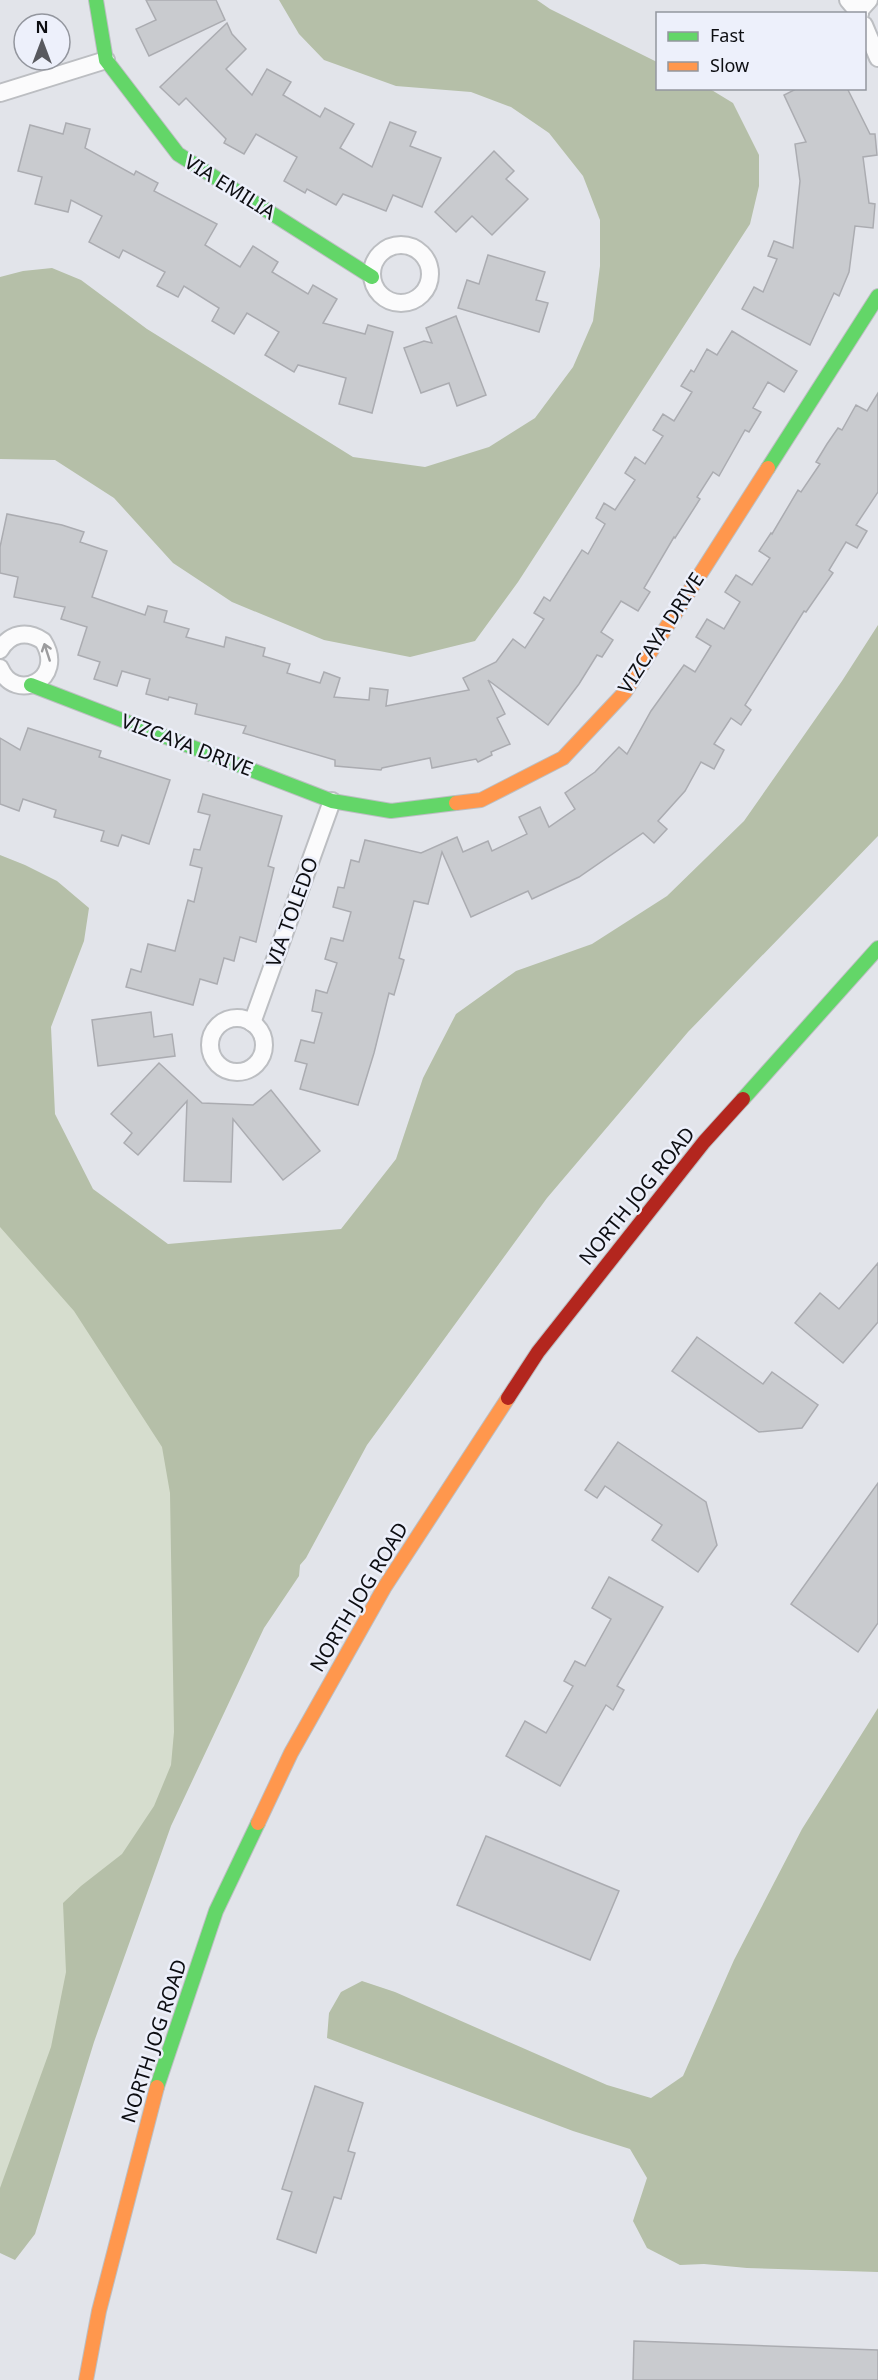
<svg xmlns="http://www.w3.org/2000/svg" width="878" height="2380" font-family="'Noto Sans',sans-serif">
<rect width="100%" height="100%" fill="#e2e4ea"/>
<polygon fill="#d6ddce" points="0,1122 193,1439 197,1721 89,1973 0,2236"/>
<g fill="#b5bfa8">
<polygon points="279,0 537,0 550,9 657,62 658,88 710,89 733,103 759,155 759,186 750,224 518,582 475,641 410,657 324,640 232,602 173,563 114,498 55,460 0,459 0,277 23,271 52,268 81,280 147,329 353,457 425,467 489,447 535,418 573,367 593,321 600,266 600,220 583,176 549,133 511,107 471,92 396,86 324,60 299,34"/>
<polygon points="878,625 878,836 688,1032 547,1198 367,1445 306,1558 300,1565 299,1576 264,1628 171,1826 94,2042 35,2234 15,2260 0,2253 0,2188 51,2047 66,1972 63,1903 81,1886 122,1854 154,1806 171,1765 174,1732 170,1493 162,1447 74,1311 0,1227 0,855 25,865 57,881 89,908 84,941 51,1027 55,1114 93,1189 168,1244 341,1229 396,1159 423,1078 456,1014 516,971 592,944 667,896 744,821 842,681"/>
<polygon points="878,1708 878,2272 747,2268 704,2264 680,2265 647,2248 633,2221 647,2178 630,2149 573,2131 327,2038 329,2013 341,1992 362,1981 395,1992 607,2085 651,2098 683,2076 734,1960 802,1829"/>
</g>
<g fill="#c9cbcf" stroke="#abacb1" stroke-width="1.5">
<polygon points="146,0 216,0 225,20 149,56 136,29 156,20"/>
<polygon points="227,23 232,34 246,49 226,69 252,95 267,69 291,82 283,95 320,117 325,108 354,124 340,148 372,167 390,122 416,132 410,146 441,158 422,207 393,195 386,211 343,194 336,205 307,189 305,193 284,181 297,157 256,134 244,154 224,143 226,139 186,98 179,105 160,87"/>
<polygon points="798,88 847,88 870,134 875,134 877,155 863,157 869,203 875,204 873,228 855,226 849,272 839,296 834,293 810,345 742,309 754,287 763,292 777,259 768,256 774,241 793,248 800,181 795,144 806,142 784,95"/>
<polygon points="66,123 90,129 85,148 134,175 136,171 158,183 154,191 217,224 205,245 240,267 253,246 278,262 272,272 308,294 313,285 337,299 323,323 365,334 368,325 393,332 372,413 339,404 346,378 298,365 294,372 265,355 279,332 247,313 234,334 212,321 219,308 184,286 178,297 157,286 165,272 123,250 119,258 89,242 102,216 71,200 68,212 35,204 42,177 18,171 30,125 63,134"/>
<polygon points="494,151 514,171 506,179 528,199 492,235 472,216 456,232 435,212"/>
<polygon points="488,255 545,272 536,300 548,303 539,332 458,308 467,280 479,284"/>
<polygon points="456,316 486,395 457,406 449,383 421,393 404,348 424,341 432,343 426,328"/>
<polygon points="732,331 797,371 784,392 768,382 753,408 761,412 749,432 745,430 719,476 713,472 697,497 700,499 675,538 674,537 644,588 650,592 638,611 621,601 601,632 613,640 602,657 597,655 579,684 548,725 488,680 505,714 497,718 510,744 491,752 492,755 478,762 476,759 432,768 430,758 382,768 381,770 335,766 335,760 243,733 246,726 195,714 197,704 169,697 168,700 146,694 150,679 122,671 117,686 94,679 100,662 78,655 87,627 61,619 65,607 14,597 18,577 0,573 0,547 7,514 62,525 84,532 80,542 107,551 92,597 145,615 148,606 167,611 164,622 189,629 186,637 224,647 226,637 265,648 263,656 290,664 287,673 320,683 324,672 340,678 334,697 369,700 370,688 388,690 386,706 469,690 463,678 496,662 513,639 525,648 544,619 534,613 544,597 550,601 582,550 588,554 605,524 596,518 604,503 615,510 635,480 625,473 635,457 645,464 663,436 653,430 663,414 674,421 692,392 681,386 691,370 694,372 707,349 717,355"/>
<polygon points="878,393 878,492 856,525 867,531 857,548 846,542 829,570 833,573 806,612 804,611 745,705 751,710 741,725 731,718 714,744 724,750 714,769 701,762 685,791 658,821 667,829 654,843 643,833 579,877 532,899 528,891 471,917 442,852 428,904 414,901 399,958 404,960 394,995 389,993 374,1053 358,1105 300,1089 307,1064 295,1061 301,1040 314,1043 322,1013 312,1011 316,990 327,993 337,963 325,959 331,938 343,941 351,912 333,907 338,887 344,888 351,860 359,862 365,840 421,853 457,837 463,852 488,841 492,851 527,834 519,817 540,807 549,827 575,809 565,793 595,772 619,747 627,754 651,711 684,665 695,672 711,646 696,637 707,619 724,629 740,602 725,592 736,575 752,585 770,558 759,551 771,533 772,534 798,490 801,492 820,464 816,462 827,444 838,428 842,430 856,405 867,411"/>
<polygon points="28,728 101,751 99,757 170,780 149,844 122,835 118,846 101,841 104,831 54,817 56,810 23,799 19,811 0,804 0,738 20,750"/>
<polygon points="203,794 282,816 268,866 274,868 256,942 240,937 234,961 224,958 217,984 200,979 193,1005 126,987 131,969 141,972 148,944 175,951 188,900 194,902 202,868 190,865 194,849 200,850 210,815 198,812"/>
<polygon points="151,1012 154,1037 172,1034 175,1056 98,1066 92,1020"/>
<polygon points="159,1063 202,1103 253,1105 271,1090 320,1151 283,1180 233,1119 231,1182 184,1181 187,1101 138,1155 124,1143 132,1133 111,1114"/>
<polygon points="878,1263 878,1322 843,1363 795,1323 820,1293 839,1309"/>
<polygon points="697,1337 763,1384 772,1372 818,1405 802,1428 759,1432 672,1371"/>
<polygon points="618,1442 706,1502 717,1545 698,1572 652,1540 662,1525 605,1486 597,1498 585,1490"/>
<polygon points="878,1483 878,1623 858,1652 791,1604"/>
<polygon points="609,1577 663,1607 617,1686 624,1690 613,1710 606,1705 560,1786 506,1756 525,1721 546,1733 573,1686 564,1681 575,1661 585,1666 611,1619 592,1608"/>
<polygon points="486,1836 619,1891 590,1960 457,1905"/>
<polygon points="315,2086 363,2103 348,2151 355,2153 341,2199 334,2197 316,2253 277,2239 292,2192 282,2189"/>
<polygon points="634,2341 878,2350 878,2380 633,2380"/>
</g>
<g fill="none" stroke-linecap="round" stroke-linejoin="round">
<g stroke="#bcbec2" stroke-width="20">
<g id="street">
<polyline points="848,0 860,14"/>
<polyline points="859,11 869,0"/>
<polyline points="864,25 878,58"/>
<polyline points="0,93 106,60"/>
<circle cx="401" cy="274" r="29"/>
<path d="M0,650C10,633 27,630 43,641C67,679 15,704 0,668"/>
<circle cx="237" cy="1045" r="27"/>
<polyline points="252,1023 332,801"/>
</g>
</g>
<g stroke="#bcbec2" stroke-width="16">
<g id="fast">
<polyline points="96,0 106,60 178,154 372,277"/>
<polyline points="768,468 878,296"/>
<polyline points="31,685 332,801 391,811 456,803"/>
<polyline points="743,1099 878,948"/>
<polyline points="157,2087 216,1911 258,1823"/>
</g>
</g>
<g stroke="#bcbec2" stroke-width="16">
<g id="slow">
<polyline points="456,803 481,800 563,758 625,692 768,468"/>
<polyline points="258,1823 291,1753 384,1588 508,1398"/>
<polyline points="86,2380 99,2311 157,2087"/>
</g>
</g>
<g stroke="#bcbec2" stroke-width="16">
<polyline id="jam" points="508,1398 538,1352 704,1142 743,1099"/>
</g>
<use href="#street" stroke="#fbfbfc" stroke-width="16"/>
<use href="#fast" stroke="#63d668" stroke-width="14"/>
<use href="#slow" stroke="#ff974d" stroke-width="14"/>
<use href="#jam" stroke="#b3261e" stroke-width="14"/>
</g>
<defs><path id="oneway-shaft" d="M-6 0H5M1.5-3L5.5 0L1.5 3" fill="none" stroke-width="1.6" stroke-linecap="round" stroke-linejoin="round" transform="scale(1.5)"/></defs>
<use stroke="#9c9c9e" href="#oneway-shaft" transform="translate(47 652) rotate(-108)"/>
<g text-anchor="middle" stroke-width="5" stroke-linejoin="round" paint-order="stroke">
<g font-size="20" fill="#0d0e12" stroke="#edf0fb">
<text transform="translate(230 187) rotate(32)" y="7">VIA EMILIA</text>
<text transform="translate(661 633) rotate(-57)" y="7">VIZCAYA DRIVE</text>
<text transform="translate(187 745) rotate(21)" y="7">VIZCAYA DRIVE</text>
<text transform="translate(292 912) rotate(-70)" y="7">VIA TOLEDO</text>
<text transform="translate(637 1196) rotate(-51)" y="7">NORTH JOG ROAD</text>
<text transform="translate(359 1597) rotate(-59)" y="7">NORTH JOG ROAD</text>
<text transform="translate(154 2041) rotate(-72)" y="7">NORTH JOG ROAD</text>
</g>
</g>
<rect x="656" y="12" width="210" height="78" fill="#edf0fb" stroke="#93969e" stroke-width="1.5"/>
<rect x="668" y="32" width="30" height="9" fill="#63d668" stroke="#93969e" stroke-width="1.5"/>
<text x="710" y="42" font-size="18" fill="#0d0e12">Fast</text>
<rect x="668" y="62" width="30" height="9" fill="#ff974d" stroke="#93969e" stroke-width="1.5"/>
<text x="710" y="72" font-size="18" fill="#0d0e12">Slow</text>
<g transform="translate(42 42)"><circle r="28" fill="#edf0fb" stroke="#93969e" stroke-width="1.5"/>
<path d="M0-4.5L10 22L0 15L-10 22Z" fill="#58595e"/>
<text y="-9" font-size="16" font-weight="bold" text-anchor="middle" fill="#0d0e12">N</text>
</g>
</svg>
